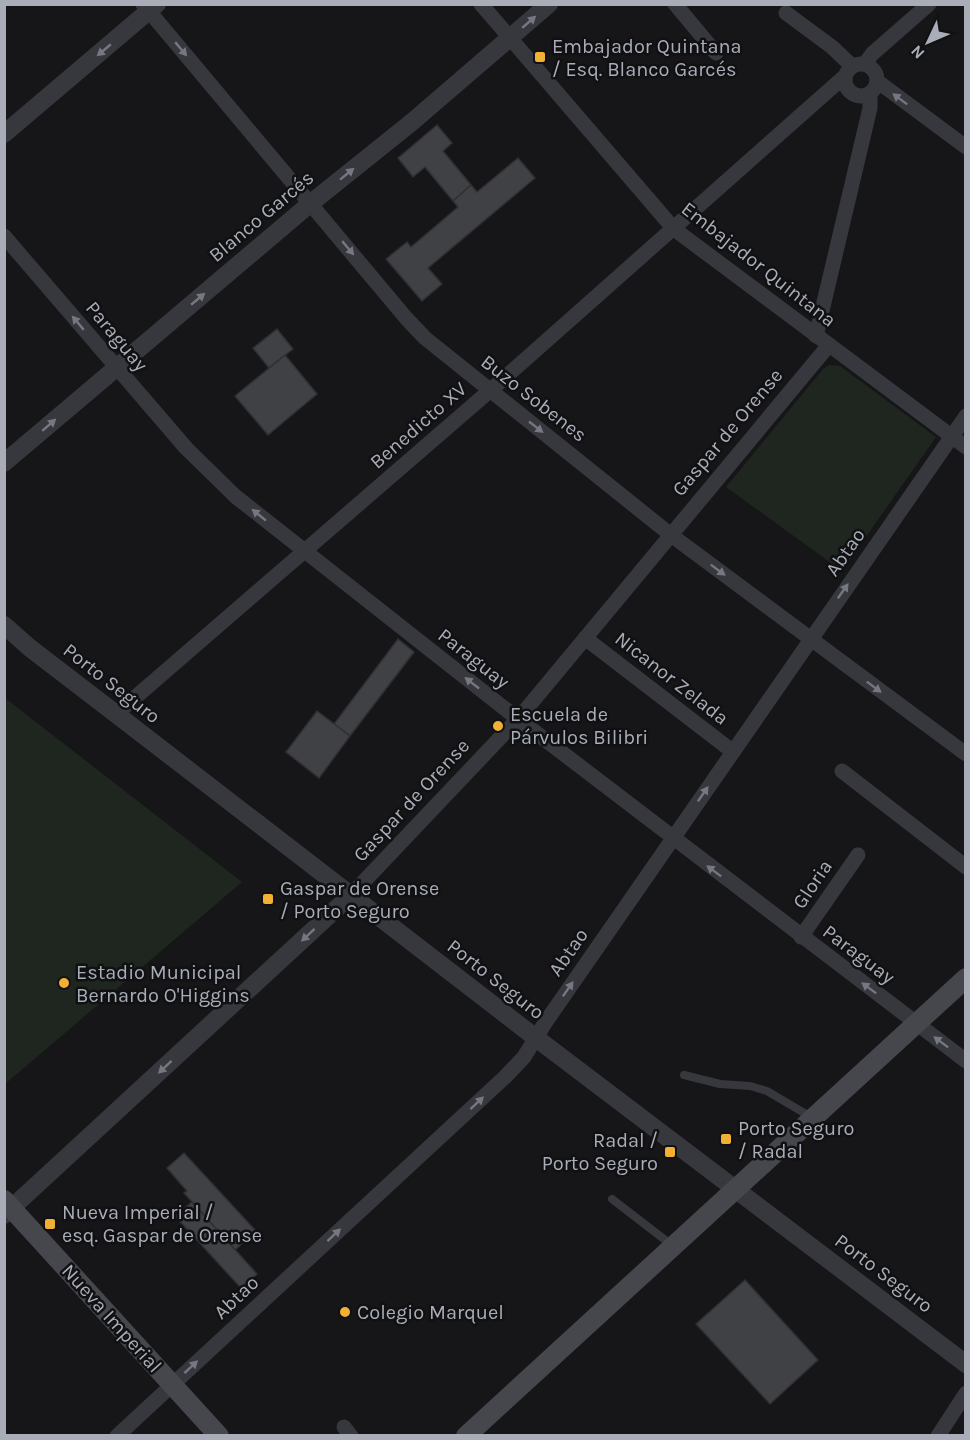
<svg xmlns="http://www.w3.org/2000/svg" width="970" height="1440" font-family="Karla,sans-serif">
<rect width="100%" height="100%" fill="#161618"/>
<g fill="#1e261f">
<polygon points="829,365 840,366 936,437 842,571 726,487 823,369"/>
<polygon points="5,698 242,882 5,1084"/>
</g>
<g fill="#404145" stroke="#303034" stroke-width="1.5">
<polygon points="437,125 452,143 443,151 471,185 453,201 425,167 413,177 398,158"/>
<polygon points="518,158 535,178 428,268 442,284 422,301 386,259 407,242 411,247 458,207 453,201 471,185 477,192"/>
<polygon points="277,329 293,349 269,368 253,348"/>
<polygon points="285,355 317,394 268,435 235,396"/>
<polygon points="398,639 414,652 350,736 334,724"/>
<polygon points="317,711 350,736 319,778 286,752"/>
<polygon points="184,1153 256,1231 235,1250 184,1193 187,1191 167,1168"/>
<polygon points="192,1202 257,1274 241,1288 175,1216"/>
<polygon points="745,1280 818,1360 770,1404 696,1324"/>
</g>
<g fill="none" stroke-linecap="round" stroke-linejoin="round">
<g stroke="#37383d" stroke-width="8">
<polyline points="684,1075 720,1084 750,1086 767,1091 811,1117"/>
<polyline points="612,1199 673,1246"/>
</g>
<g stroke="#37383d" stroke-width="15">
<polyline points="143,4 406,318 425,338 671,535 966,754"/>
<polyline points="481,4 674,229 966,447"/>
<polyline points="675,4 716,53"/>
<polyline points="786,13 832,47 852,66"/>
<circle cx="861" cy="80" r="16"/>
<polyline points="865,64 872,54 929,4"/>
<polyline points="877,81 966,147"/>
<polyline points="4,236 186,448 235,496 518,719 966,1061"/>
<polyline points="816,336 870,108 870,93"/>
<polyline points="585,638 732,751"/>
<polyline points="116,714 501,381 845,76"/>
<polyline points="842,771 966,867"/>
<polyline points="351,895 518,719 829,345"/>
<polyline points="801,937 858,855"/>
<polyline points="344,1427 351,1436"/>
<polyline points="117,1436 505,1077 524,1057 545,1023 966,416"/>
<polyline points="938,1436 966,1393"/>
</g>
<g stroke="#37383d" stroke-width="18">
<polyline points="4,134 157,4"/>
<polyline points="4,463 311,203 412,122 549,4"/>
<polyline points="4,625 30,648 116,714 536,1038 966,1364"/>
<polyline points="4,1215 351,895"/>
</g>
<g stroke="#45474d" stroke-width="20">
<polyline points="4,1200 219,1436"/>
<polyline points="466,1436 966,978"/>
</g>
</g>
<defs><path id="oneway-solid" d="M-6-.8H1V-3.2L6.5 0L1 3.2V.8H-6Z" transform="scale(1.5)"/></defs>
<g fill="#757881">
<use href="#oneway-solid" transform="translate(529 22) rotate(-41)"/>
<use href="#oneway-solid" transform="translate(181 49) rotate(50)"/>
<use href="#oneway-solid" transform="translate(104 50) rotate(140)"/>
<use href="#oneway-solid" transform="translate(900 99) rotate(-143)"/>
<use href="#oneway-solid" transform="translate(347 174) rotate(-39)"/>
<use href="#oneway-solid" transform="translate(348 248) rotate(50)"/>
<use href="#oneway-solid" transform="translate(198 299) rotate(-40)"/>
<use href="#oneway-solid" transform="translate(78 323) rotate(-130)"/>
<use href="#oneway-solid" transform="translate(49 425) rotate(-41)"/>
<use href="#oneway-solid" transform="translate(536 427) rotate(38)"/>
<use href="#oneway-solid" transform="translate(259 515) rotate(-141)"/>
<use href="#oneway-solid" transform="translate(718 570) rotate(37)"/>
<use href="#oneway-solid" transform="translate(843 591) rotate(-55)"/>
<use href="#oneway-solid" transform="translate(472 683) rotate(-142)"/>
<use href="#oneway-solid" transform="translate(874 687) rotate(37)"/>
<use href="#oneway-solid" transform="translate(703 794) rotate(-55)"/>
<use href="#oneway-solid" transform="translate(714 871) rotate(-143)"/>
<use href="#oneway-solid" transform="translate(308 935) rotate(137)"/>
<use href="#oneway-solid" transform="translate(869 988) rotate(-143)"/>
<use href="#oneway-solid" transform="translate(568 989) rotate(-55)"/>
<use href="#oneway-solid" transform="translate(941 1042) rotate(-143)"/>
<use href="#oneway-solid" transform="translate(165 1067) rotate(137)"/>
<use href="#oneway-solid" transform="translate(477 1103) rotate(-43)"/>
<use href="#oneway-solid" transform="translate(334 1235) rotate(-43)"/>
<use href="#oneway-solid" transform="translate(191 1367) rotate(-43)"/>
</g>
<g fill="#f2b134" stroke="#111113" stroke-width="2">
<rect x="534" y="51" width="12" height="12" rx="3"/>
<circle cx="498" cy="726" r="6"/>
<rect x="262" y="893" width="12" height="12" rx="3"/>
<circle cx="64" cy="983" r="6"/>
<rect x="720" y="1133" width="12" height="12" rx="3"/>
<rect x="664" y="1146" width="12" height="12" rx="3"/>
<rect x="44" y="1218" width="12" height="12" rx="3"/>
<circle cx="345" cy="1312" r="6"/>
</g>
<g text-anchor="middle" stroke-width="5" stroke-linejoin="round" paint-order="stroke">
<g font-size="20" fill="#a8adb8" stroke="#111113" text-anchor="start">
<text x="552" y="53">Embajador Quintana<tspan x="552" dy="23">/ Esq. Blanco Garcés</tspan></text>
<text x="510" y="721">Escuela de<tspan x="510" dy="23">Párvulos Bilibri</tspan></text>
<text x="280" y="895">Gaspar de Orense<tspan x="280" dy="23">/ Porto Seguro</tspan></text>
<text x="76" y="979">Estadio Municipal<tspan x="76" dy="23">Bernardo O'Higgins</tspan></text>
<text x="738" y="1135">Porto Seguro<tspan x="738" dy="23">/ Radal</tspan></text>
<text x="658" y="1147" text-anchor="end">Radal /<tspan x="658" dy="23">Porto Seguro</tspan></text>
<text x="62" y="1219">Nueva Imperial /<tspan x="62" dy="23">esq. Gaspar de Orense</tspan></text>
<text x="357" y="1319">Colegio Marquel</text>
</g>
<g font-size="20" fill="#a8adb8" stroke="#111113">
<text transform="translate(261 216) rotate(-40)" y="7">Blanco Garcés</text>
<text transform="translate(759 264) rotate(38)" y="7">Embajador Quintana</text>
<text transform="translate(117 336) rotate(50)" y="7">Paraguay</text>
<text transform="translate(534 398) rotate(38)" y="7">Buzo Sobenes</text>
<text transform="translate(418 425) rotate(-41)" y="7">Benedicto XV</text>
<text transform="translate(727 432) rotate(-50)" y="7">Gaspar de Orense</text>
<text transform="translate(845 552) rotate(-55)" y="7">Abtao</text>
<text transform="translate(474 658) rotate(38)" y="7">Paraguay</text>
<text transform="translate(672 678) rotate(38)" y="7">Nicanor Zelada</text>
<text transform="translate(112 683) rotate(38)" y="7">Porto Seguro</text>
<text transform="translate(411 800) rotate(-47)" y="7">Gaspar de Orense</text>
<text transform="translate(812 884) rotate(-56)" y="7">Gloria</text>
<text transform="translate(568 952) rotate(-55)" y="7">Abtao</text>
<text transform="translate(859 954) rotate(37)" y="7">Paraguay</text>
<text transform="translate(496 979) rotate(38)" y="7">Porto Seguro</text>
<text transform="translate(884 1273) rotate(37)" y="7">Porto Seguro</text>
<text transform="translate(236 1297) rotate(-43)" y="7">Abtao</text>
<text transform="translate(112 1318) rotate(48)" y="7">Nueva Imperial</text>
</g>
</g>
<rect width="970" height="1440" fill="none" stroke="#a8adb8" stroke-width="12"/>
<g transform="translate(928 42) rotate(226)" stroke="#111113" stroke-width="4.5" paint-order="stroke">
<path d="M0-4.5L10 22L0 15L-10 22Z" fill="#a8adb8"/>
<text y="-9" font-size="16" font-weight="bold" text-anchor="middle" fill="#a8adb8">N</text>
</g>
</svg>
